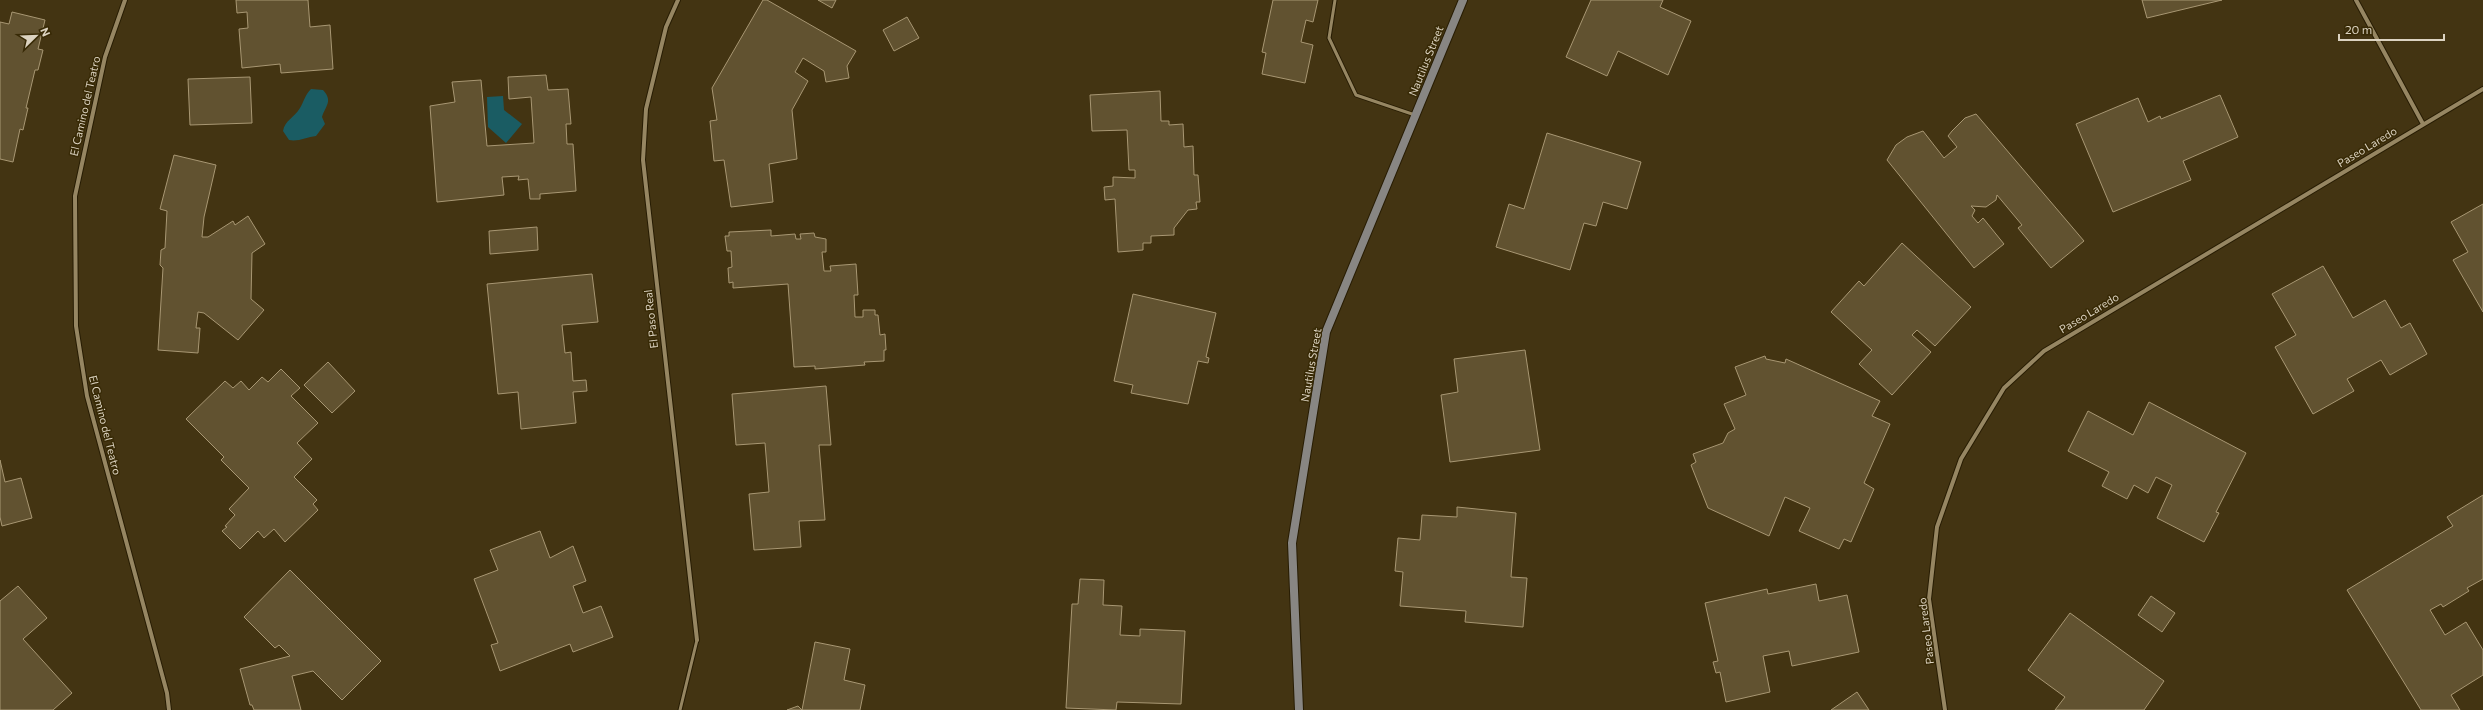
<svg xmlns="http://www.w3.org/2000/svg" width="2483" height="710" font-family="Commissioner,sans-serif">
<rect width="100%" height="100%" fill="#433412"/>
<g fill="#1a5c63">
<path d="M311,89L323,90C333,101 326,105 322,117L325,124L316,136C307,137 298,142 289,140L283,131C285,120 294,118 300,108C304,101 305,95 311,89Z"/>
<polygon points="503,96 504,110 522,124 506,143 488,127 487,97"/>
</g>
<g fill="#615230" stroke="#a89773">
<polygon points="236,0 308,0 310,27 330,25 333,69 281,73 280,64 242,68 239,29 248,28 247,12 237,13"/>
<polygon points="763,0 767,0 856,51 847,66 849,78 826,82 824,71 803,58 795,72 808,81 792,110 797,159 769,164 773,202 731,207 724,160 714,161 710,121 717,120 712,88"/>
<polygon points="818,0 836,0 832,8"/>
<polygon points="1273,0 1318,0 1313,22 1306,20 1301,42 1313,45 1305,83 1262,74 1266,53 1262,52"/>
<polygon points="1591,0 1663,0 1660,7 1691,21 1668,75 1618,51 1607,76 1566,57"/>
<polygon points="2142,0 2222,0 2147,18"/>
<polygon points="12,12 45,20 38,49 43,50 38,70 35,70 26,108 28,108 23,130 20,129 13,162 0,159 0,22 9,24"/>
<polygon points="907,17 919,38 894,51 883,30"/>
<polygon points="546,75 548,90 568,89 571,124 566,124 567,144 573,144 576,191 540,194 540,199 530,199 528,179 518,180 519,176 502,177 504,195 437,202 430,106 455,102 452,82 481,80 487,146 534,143 531,97 509,99 508,77"/>
<polygon points="250,77 252,123 190,125 188,79"/>
<polygon points="1160,91 1161,121 1169,121 1169,125 1183,124 1184,147 1193,146 1194,175 1198,175 1200,202 1196,202 1197,209 1188,210 1174,228 1174,235 1151,236 1151,243 1143,243 1143,250 1118,252 1115,199 1105,200 1104,187 1113,186 1113,177 1135,178 1135,170 1129,170 1127,130 1092,131 1090,95"/>
<polygon points="2220,95 2238,137 2183,161 2191,180 2113,212 2076,124 2138,98 2148,122 2160,116 2161,119"/>
<polygon points="1976,114 2084,241 2051,268 2018,228 2022,225 1997,195 1996,200 1986,207 1971,206 1975,210 1972,216 1978,223 1983,218 2004,244 1974,268 1887,160 1896,145 1907,137 1923,131 1944,158 1957,147 1948,136 1952,131 1965,118"/>
<polygon points="1547,133 1641,162 1627,209 1603,202 1596,226 1584,223 1570,270 1496,247 1509,204 1524,209"/>
<polygon points="174,155 216,165 204,217 202,237 208,237 233,221 235,225 248,216 265,244 252,253 251,299 264,310 238,340 204,313 198,312 196,328 200,328 198,353 158,350 163,268 160,265 161,250 165,248 167,211 160,209"/>
<polygon points="2483,204 2483,312 2453,260 2468,252 2451,222"/>
<polygon points="537,227 538,250 490,254 489,231"/>
<polygon points="771,230 771,236 795,234 796,239 801,239 800,234 814,233 815,237 826,239 826,252 822,252 824,271 831,271 830,266 856,264 858,295 854,295 855,317 863,317 863,310 875,310 875,315 878,315 880,335 885,334 886,350 884,350 884,361 864,362 865,365 815,369 815,366 794,367 788,284 733,288 733,282 729,283 728,268 732,267 731,251 727,251 725,236 729,236 729,232"/>
<polygon points="1902,243 1971,307 1935,346 1917,330 1912,335 1931,352 1892,395 1859,364 1872,350 1831,312 1859,281 1864,286"/>
<polygon points="2323,266 2353,318 2385,300 2401,328 2410,323 2427,354 2390,375 2381,360 2347,379 2354,391 2313,414 2275,347 2296,335 2272,294"/>
<polygon points="592,274 598,322 562,325 565,353 571,352 573,381 586,380 587,391 573,392 576,423 521,429 518,392 498,394 487,284"/>
<polygon points="1133,294 1216,313 1206,357 1209,358 1208,363 1198,361 1188,404 1131,393 1133,385 1114,381"/>
<polygon points="1525,350 1540,450 1450,462 1441,395 1458,392 1454,359"/>
<polygon points="1765,356 1766,359 1785,363 1786,359 1880,401 1872,416 1890,424 1864,483 1874,489 1851,542 1844,539 1839,549 1799,531 1810,508 1785,497 1769,536 1708,508 1691,465 1696,462 1693,454 1723,443 1728,433 1735,429 1724,404 1746,395 1735,367"/>
<polygon points="328,362 355,391 332,413 304,385"/>
<polygon points="281,369 300,388 291,396 318,423 297,443 312,459 294,477 317,500 313,504 318,510 285,542 274,529 264,538 258,531 240,549 222,531 227,527 225,526 235,515 229,509 249,488 221,460 224,457 186,419 225,381 233,388 241,381 249,390 262,377 268,382"/>
<polygon points="826,386 831,445 819,445 825,520 799,521 801,547 754,550 749,494 769,492 765,443 736,445 732,394"/>
<polygon points="2149,402 2246,453 2216,512 2219,513 2204,542 2157,518 2172,485 2156,477 2148,493 2134,485 2127,499 2102,486 2109,472 2068,451 2088,411 2133,435"/>
<polygon points="0,460 5,482 21,478 32,518 2,526 0,517"/>
<polygon points="2483,495 2483,579 2467,588 2469,591 2443,607 2441,604 2430,610 2445,635 2466,622 2483,650 2483,675 2451,695 2460,710 2421,710 2347,590 2453,526 2447,517"/>
<polygon points="1457,507 1516,513 1511,577 1527,578 1523,627 1465,622 1466,611 1400,606 1403,572 1395,571 1398,538 1420,540 1422,515 1457,517"/>
<polygon points="540,531 550,558 573,546 586,581 573,586 583,613 601,606 613,637 573,652 570,644 500,671 491,645 498,643 474,579 498,570 490,550"/>
<polygon points="290,570 381,661 342,700 313,671 292,676 301,710 254,710 252,705 250,705 240,669 290,656 279,645 275,648 244,617"/>
<polygon points="1080,579 1104,580 1103,605 1122,606 1120,635 1140,636 1140,629 1185,631 1181,704 1117,702 1116,710 1066,708 1072,604 1078,604"/>
<polygon points="1816,584 1819,601 1847,595 1859,652 1792,666 1789,651 1763,656 1770,692 1726,702 1720,672 1716,673 1713,662 1718,661 1705,603 1767,589 1768,594"/>
<polygon points="18,586 47,618 23,639 72,693 53,710 0,710 0,601"/>
<polygon points="2151,596 2175,613 2162,632 2138,615"/>
<polygon points="2070,613 2164,681 2144,710 2055,710 2065,697 2028,670"/>
<polygon points="815,642 850,649 844,680 865,685 860,710 787,710 798,706 802,710"/>
<polygon points="1857,692 1869,710 1831,710"/>
</g>
<g fill="none" stroke-linecap="round" stroke-linejoin="round">
<g stroke="#271c03" stroke-width="5">
<g id="service">
<polyline points="1335,0 1329,38 1356,95 1415,115"/>
<polyline points="680,710 697,640"/>
</g>
</g>
<g stroke="#271c03" stroke-width="6">
<g id="minor">
<polyline points="125,0 105,57 75,196 76,326 87,396 167,693 169,710"/>
<polyline points="678,0 666,27 646,109 643,160 697,640"/>
<polyline points="2356,0 2423,124"/>
<polyline points="1945,710 1929,599 1937,527 1961,459 2004,388 2044,351 2483,89"/>
</g>
</g>
<g stroke="#271c03" stroke-width="10">
<polyline id="secondary" points="1299,710 1292,543 1326,332 1463,0"/>
</g>
<use href="#service" stroke="#968662" stroke-width="3"/>
<use href="#minor" stroke="#968662" stroke-width="4"/>
<use href="#secondary" stroke="#888683" stroke-width="8"/>
</g>
<g text-anchor="middle" stroke-width="3" stroke-linejoin="round" paint-order="stroke">
<g font-size="11" fill="#dcd3c1" stroke="#382a06">
<text transform="translate(1426 61) rotate(-68)" y="4">Nautilus Street</text>
<text transform="translate(85 106) rotate(-77)" y="4">El Camino del Teatro</text>
<text transform="translate(2367 147) rotate(-31)" y="4">Paseo Laredo</text>
<text transform="translate(2089 313) rotate(-31)" y="4">Paseo Laredo</text>
<text transform="translate(651 319) rotate(-96)" y="4">El Paso Real</text>
<text transform="translate(1311 365) rotate(-80)" y="4">Nautilus Street</text>
<text transform="translate(105 425) rotate(76)" y="4">El Camino del Teatro</text>
<text transform="translate(1926 631) rotate(-97)" y="4">Paseo Laredo</text>
</g>
</g>
<g transform="translate(36 36) rotate(67)" stroke="#382a06" stroke-width="3" paint-order="stroke">
<path d="M0-3L7 15L0 10L-7 15Z" fill="#dcd3c1"/>
<text y="-6" font-size="11" font-weight="bold" text-anchor="middle" fill="#dcd3c1">N</text>
</g>
<path d="M2339 34v6h105v-6" fill="none" stroke="#dcd3c1" stroke-width="2"/>
<text x="2345" y="34" font-size="12" fill="#dcd3c1" stroke="#382a06" stroke-width="3" paint-order="stroke">20 m</text>
</svg>
